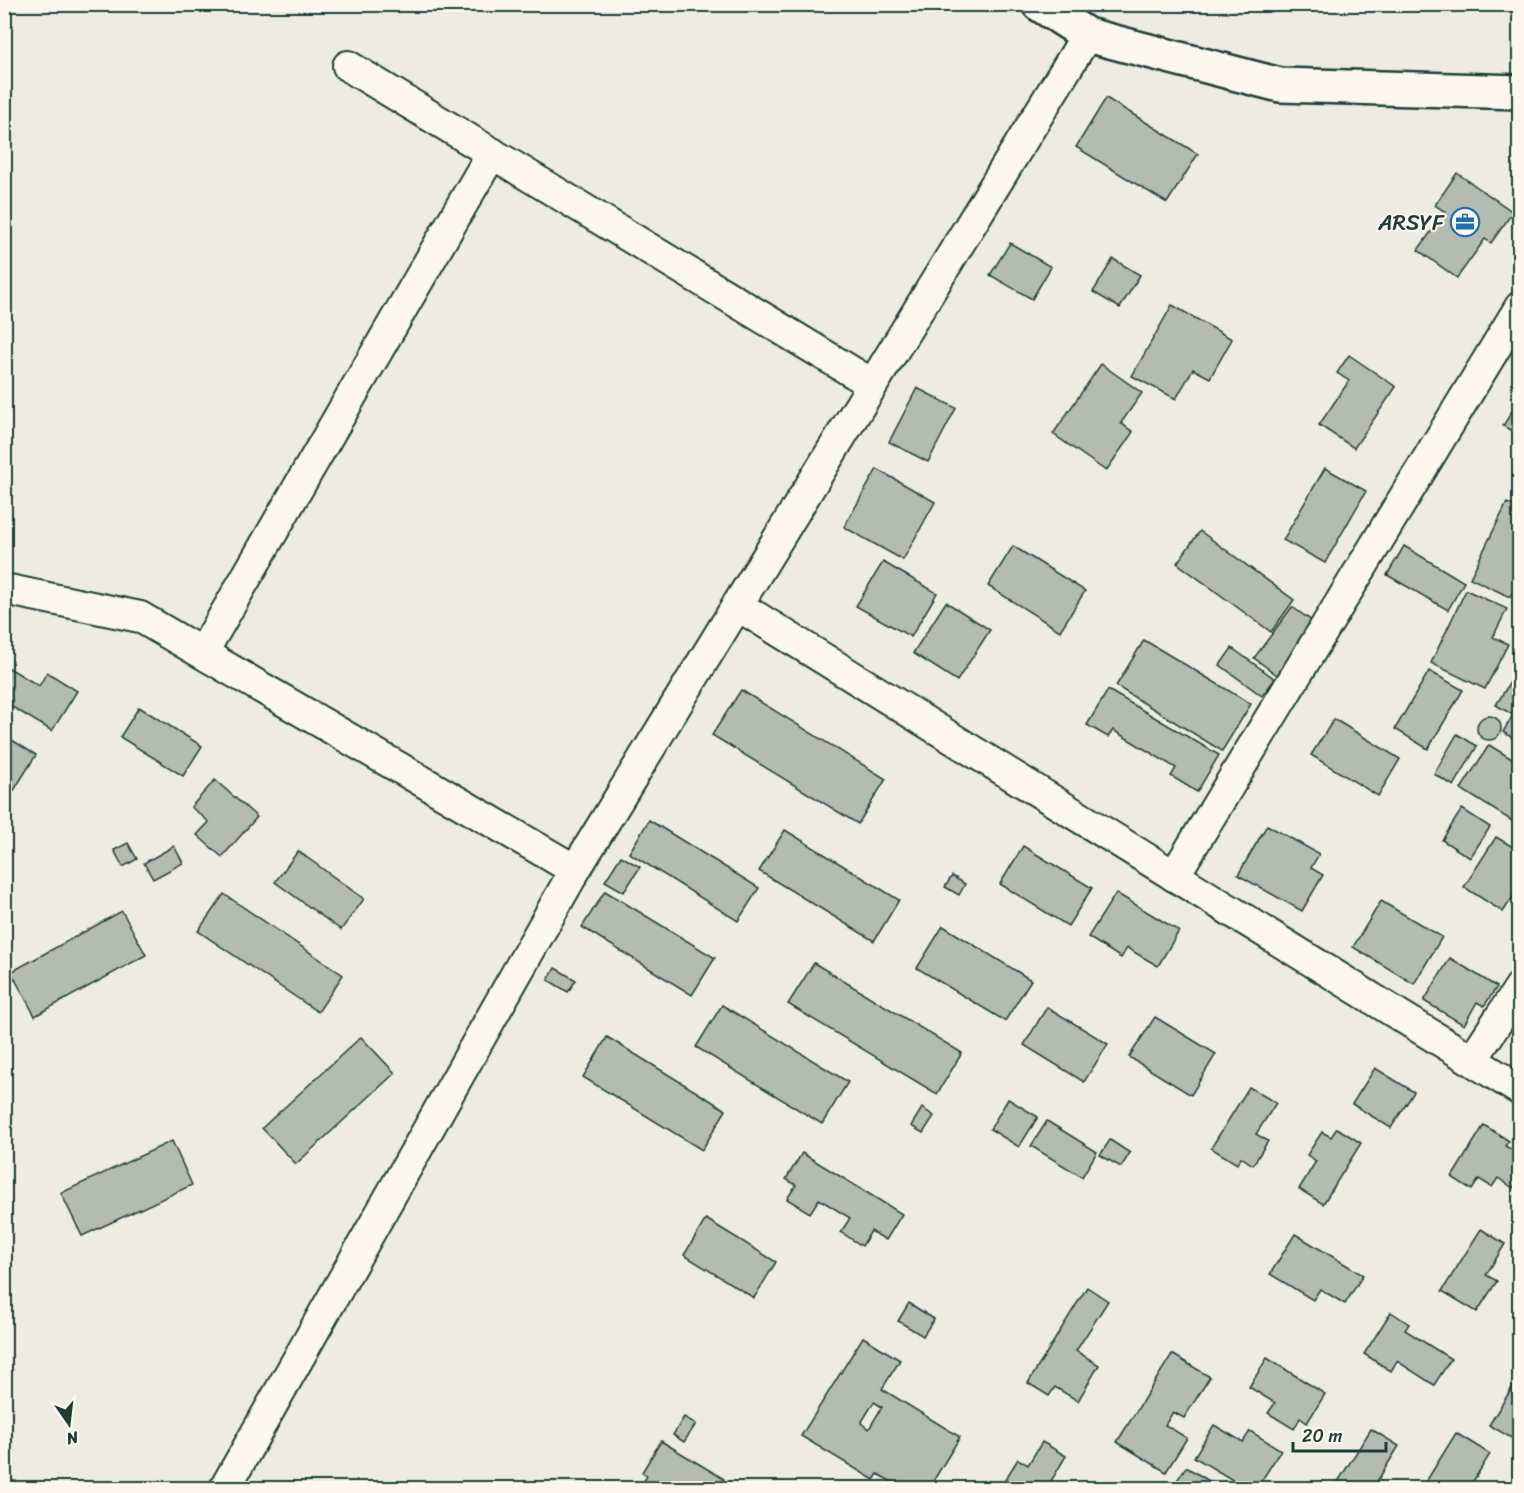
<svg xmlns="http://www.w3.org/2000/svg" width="1524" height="1493" font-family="Sriracha,sans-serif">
<rect width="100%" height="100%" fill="#eeece1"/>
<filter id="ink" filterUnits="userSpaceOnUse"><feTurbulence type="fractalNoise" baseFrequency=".0167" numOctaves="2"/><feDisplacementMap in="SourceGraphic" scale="12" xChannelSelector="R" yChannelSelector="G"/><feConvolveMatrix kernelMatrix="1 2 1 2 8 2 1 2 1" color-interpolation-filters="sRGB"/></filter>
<g filter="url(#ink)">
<g fill="#b4bbb0" stroke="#1f3d34" stroke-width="1.5" fill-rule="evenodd">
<polygon points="1106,98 1198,154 1167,203 1076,147"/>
<polygon points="1457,173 1513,212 1491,243 1485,239 1457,278 1418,250 1445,212 1435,205"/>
<polygon points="1010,243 1051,267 1032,299 990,275"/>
<polygon points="1113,259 1140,275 1120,308 1093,292"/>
<polygon points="1172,305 1232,339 1210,378 1193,369 1176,399 1132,376"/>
<polygon points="1349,355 1396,387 1354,448 1319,425 1349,381 1337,373"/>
<polygon points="1101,364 1142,393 1121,423 1133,432 1106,471 1053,434"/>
<polygon points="917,388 956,408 928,462 889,442"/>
<polygon points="1520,398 1520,436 1503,426"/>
<polygon points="1325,468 1366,491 1325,563 1283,540"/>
<polygon points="877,469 935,502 903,560 844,527"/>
<polygon points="1507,503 1520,509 1520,579 1510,597 1470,578"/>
<polygon points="1200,531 1294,600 1271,632 1177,563"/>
<polygon points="1013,546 1085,591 1060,631 988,586"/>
<polygon points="1404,546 1464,582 1448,610 1387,575"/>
<polygon points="883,562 937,593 911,637 856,606"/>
<polygon points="1466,590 1507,609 1493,637 1508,644 1485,689 1431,663"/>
<polygon points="946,602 990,630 957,681 913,653"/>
<polygon points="1292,607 1315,623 1277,675 1254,658"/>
<polygon points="1144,640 1251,704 1222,751 1116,686"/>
<polygon points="1232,648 1275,679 1262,696 1220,665"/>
<polygon points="4,665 39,686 47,672 77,691 52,731 4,702"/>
<polygon points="1520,666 1520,742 1519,742 1503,732 1513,715 1496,705"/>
<polygon points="1429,671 1463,690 1428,749 1395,729"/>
<polygon points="741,690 886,779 858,824 712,735"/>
<polygon points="1108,690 1219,755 1197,792 1171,776 1176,768 1113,730 1108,737 1087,725"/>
<polygon points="139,707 202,746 183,776 120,737"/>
<circle cx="1489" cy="728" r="12"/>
<polygon points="1334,719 1400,759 1378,796 1311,755"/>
<polygon points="1457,734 1477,746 1454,786 1434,774"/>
<polygon points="7,737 36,755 11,795 4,792 4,740"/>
<polygon points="1489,745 1520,764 1520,826 1461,789"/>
<polygon points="215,780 257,817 222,857 197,835 209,822 191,807"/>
<polygon points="1462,809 1490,827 1470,858 1442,840"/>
<polygon points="649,820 759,888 738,921 629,853"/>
<polygon points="1267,825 1319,854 1311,868 1323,875 1302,911 1238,875"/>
<polygon points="785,830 899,900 874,941 759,871"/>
<polygon points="1496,837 1520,851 1520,886 1503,912 1464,887"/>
<polygon points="128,843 137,859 123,867 114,850"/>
<polygon points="174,846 183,863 153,879 144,863"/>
<polygon points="1023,846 1092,888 1068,926 1000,884"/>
<polygon points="298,851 364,899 341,930 275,882"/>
<polygon points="621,856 640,867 624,892 605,881"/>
<polygon points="952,876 965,884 959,895 945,887"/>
<polygon points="605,891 715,958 692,995 582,927"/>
<polygon points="1116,893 1179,931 1158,966 1127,948 1121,958 1088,937"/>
<polygon points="224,894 343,975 318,1012 198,931"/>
<polygon points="1381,901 1442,937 1414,984 1353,947"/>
<polygon points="122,911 146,955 35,1016 11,972"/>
<polygon points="943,926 1031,980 1005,1021 917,968"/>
<polygon points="1450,958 1497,987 1484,1006 1477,1002 1464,1025 1424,1001"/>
<polygon points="814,963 962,1053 937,1094 788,1004"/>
<polygon points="555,968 576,980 568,992 548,980"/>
<polygon points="722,1005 848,1082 822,1124 696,1047"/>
<polygon points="1047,1007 1108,1044 1084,1082 1024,1045"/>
<polygon points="1155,1017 1216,1054 1191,1095 1129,1057"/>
<polygon points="361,1037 395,1073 296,1164 262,1128"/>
<polygon points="607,1037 726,1110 702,1150 583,1077"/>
<polygon points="1375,1068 1414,1092 1391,1128 1352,1104"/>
<polygon points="1249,1087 1276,1103 1256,1134 1268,1141 1253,1165 1241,1157 1237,1164 1211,1148"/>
<polygon points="1008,1099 1038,1117 1019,1147 990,1129"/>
<polygon points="922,1108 934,1116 923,1133 911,1126"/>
<polygon points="1047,1121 1097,1152 1082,1177 1031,1146"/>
<polygon points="1484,1125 1509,1141 1505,1146 1520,1154 1520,1178 1513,1188 1498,1178 1492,1187 1479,1179 1472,1190 1452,1177"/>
<polygon points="1337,1128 1361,1143 1323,1204 1299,1189 1316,1161 1307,1155 1322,1132 1331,1137"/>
<polygon points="1110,1140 1130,1153 1121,1167 1100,1155"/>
<polygon points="172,1141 192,1185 82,1236 61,1193"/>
<polygon points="802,1153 902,1214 886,1240 871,1231 862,1246 841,1232 850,1218 819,1199 810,1213 787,1199 796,1185 786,1179"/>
<polygon points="706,1219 776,1262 754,1298 684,1255"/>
<polygon points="1481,1229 1505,1244 1486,1275 1497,1281 1477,1312 1442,1291"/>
<polygon points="1295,1234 1363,1275 1345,1304 1320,1289 1313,1300 1270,1274"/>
<polygon points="1087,1287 1108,1301 1076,1351 1099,1365 1078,1401 1055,1387 1049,1396 1028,1383"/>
<polygon points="909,1303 934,1319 923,1336 898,1321"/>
<polygon points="1391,1312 1409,1324 1405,1330 1451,1359 1434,1385 1397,1361 1391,1371 1364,1354"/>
<path d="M863,1337L900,1360L882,1389L960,1437L929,1488H902L878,1474L874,1480L801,1436ZM874,1402L882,1407L869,1429L861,1423Z"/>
<polygon points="1172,1354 1210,1377 1184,1418 1173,1412 1165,1425 1187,1438 1166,1472 1117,1442"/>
<polygon points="1267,1358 1325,1394 1307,1423 1300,1418 1294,1429 1268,1413 1275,1403 1249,1387"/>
<polygon points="1520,1375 1520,1443 1489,1425"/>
<polygon points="684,1417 696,1424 684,1442 673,1435"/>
<polygon points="1214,1425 1243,1442 1250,1431 1281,1450 1257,1488 1246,1488 1194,1457"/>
<polygon points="1371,1429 1399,1446 1373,1488 1334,1488"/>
<polygon points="1456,1433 1490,1454 1469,1488 1422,1488"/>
<polygon points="661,1441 724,1479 718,1488 645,1488 641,1486 647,1476 642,1472"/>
<polygon points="1042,1442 1066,1456 1047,1488 1000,1488 1018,1459 1028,1465"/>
<polygon points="1186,1467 1221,1488 1172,1488"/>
</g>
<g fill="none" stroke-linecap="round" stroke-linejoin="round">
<g stroke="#1f3d34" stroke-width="34">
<g id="minor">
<polyline points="348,66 872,384"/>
<polyline points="4,589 140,617 575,870"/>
<polyline points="737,605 1520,1090"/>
<polyline points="203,652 492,153"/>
<polyline points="1174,876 1520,307"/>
<polyline points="1472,1060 1520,987"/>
<polyline points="225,1488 575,870 1087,35"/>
</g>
</g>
<g stroke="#1f3d34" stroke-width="38">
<polyline id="secondary" points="1039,4 1087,35 1280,85 1520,92"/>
</g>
<use href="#minor" stroke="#fbf7ec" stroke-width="30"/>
<use href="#secondary" stroke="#fbf7ec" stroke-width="33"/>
</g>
</g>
<defs>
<g id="office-ring" transform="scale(1.5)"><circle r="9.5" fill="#fbf7ec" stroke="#1f6fb2" stroke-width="1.5"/><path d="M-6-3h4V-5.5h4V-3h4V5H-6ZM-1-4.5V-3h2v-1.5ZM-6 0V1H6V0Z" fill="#1f6fb2"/></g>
</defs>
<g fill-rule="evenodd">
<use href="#office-ring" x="1465" y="222"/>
</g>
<g text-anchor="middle" stroke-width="4.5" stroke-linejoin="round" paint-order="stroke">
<g font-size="22" fill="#1f3d34" stroke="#fbf7ec" text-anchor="end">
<text x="1444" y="230">ARSYF</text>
</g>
</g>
<rect width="1524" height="1493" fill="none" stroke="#fbf7ec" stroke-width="24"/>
<rect x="12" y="12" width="1500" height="1469" fill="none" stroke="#1f3d34" stroke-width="2" filter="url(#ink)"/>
<g transform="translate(69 1424) rotate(166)" stroke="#fbf7ec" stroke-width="4.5" paint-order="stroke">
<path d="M0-4.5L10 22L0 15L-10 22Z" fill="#1f3d34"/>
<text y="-9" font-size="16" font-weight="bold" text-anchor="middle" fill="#1f3d34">N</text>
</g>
<path d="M1293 1442v9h93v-9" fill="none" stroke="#1f3d34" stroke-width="3"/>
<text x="1302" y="1442" font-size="18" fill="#1f3d34" stroke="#fbf7ec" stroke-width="4.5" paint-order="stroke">20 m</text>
</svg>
